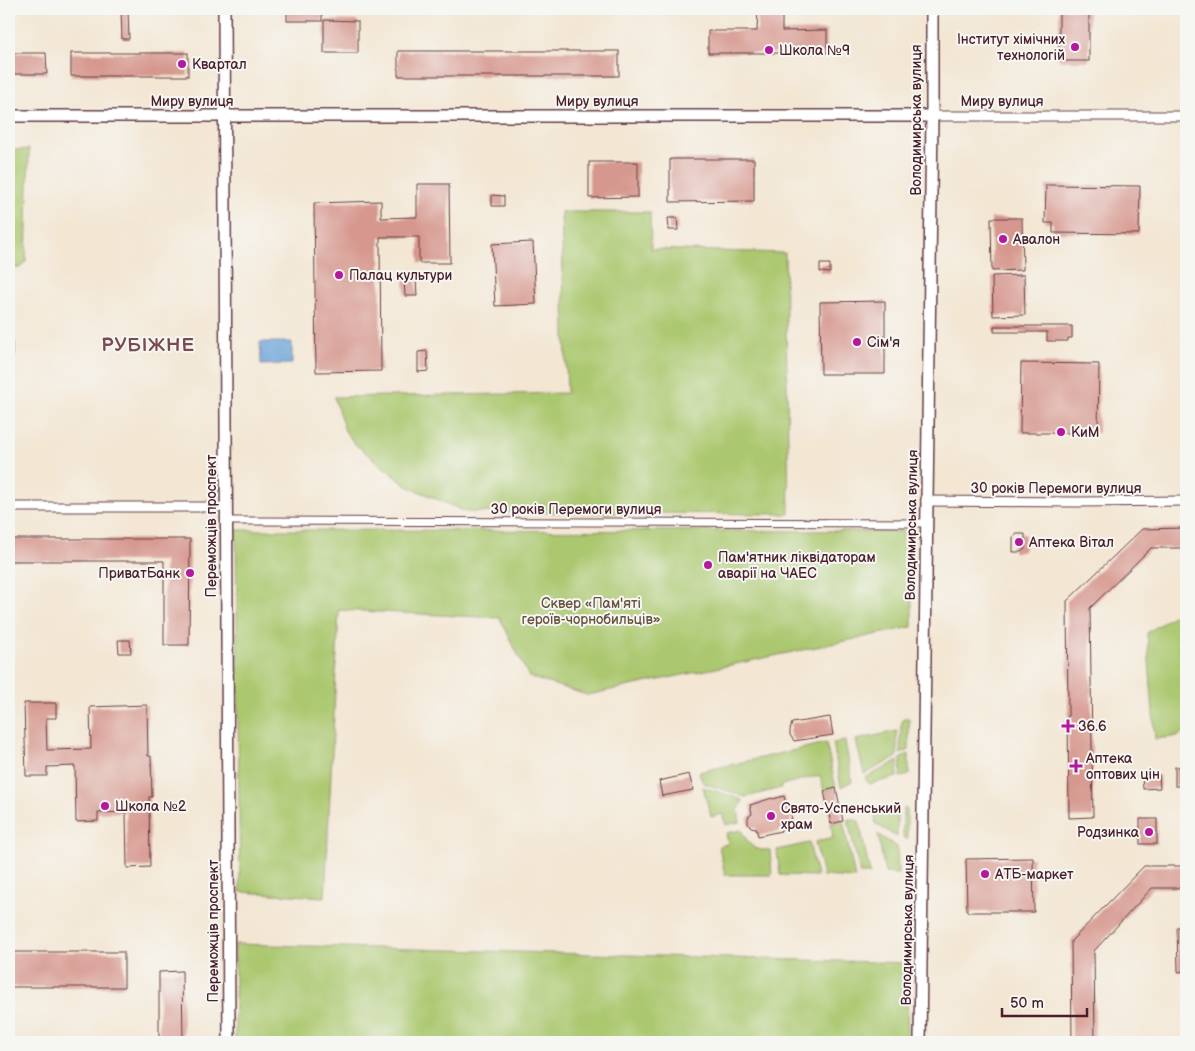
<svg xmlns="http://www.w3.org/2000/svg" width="1195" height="1051" font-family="'Balsamiq Sans',sans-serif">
<rect width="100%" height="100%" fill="#f6f6f2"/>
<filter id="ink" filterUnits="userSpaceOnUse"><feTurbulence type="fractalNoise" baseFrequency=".02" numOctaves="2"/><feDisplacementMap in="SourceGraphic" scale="10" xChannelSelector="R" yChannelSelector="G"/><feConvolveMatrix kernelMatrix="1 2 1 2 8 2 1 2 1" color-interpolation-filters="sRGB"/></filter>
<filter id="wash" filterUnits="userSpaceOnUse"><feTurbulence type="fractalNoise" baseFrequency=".0096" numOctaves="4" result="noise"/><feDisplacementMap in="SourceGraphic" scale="20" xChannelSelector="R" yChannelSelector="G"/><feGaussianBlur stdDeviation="1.12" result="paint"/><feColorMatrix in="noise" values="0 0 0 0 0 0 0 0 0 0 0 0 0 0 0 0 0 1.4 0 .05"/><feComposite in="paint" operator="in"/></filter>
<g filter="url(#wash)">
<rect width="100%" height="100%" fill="#f3e6d3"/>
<g fill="#abc86f" stroke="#7a744d">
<polygon points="29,149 26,262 20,268 9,268 9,150"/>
<polygon points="561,212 650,212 651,249 785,253 789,514 466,512 407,486 355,444 345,431 334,397 567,393"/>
<polygon points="236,530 912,531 912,627 587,695 529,677 500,618 339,610 325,897 240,892"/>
<polygon points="1186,607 1186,729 1179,736 1155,739 1147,633"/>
<polygon points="907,718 909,719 909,750 900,754 901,725 903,720"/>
<polygon points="897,731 897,757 864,774 856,740"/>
<polygon points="845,741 852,781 841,787 833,743"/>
<polygon points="826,743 836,788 824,791 820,775 781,785 781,788 746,797 703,783 699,772"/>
<polygon points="909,754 909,775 900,777 901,758"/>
<polygon points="898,761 897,777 869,784 865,778"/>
<polygon points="703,787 743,800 738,810 740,822 726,825 722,814 711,817"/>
<polygon points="897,808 897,837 876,824 874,810"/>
<polygon points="903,809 907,809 907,840 903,837"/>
<polygon points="848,819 859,821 870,874 860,874"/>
<polygon points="843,821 855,878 823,876 815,842 833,838 831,824"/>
<path d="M741,830C749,844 752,851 770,850L772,875H725L719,846L728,844L726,833Z"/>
<polygon points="878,834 897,847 898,874 885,873"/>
<polygon points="809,843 817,876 780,875 777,850"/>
<polygon points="235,944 908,963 907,1042 235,1042"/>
</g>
<polygon fill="#68a1d7" stroke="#596081" points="260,342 292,342 292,364 261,365"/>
<g id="blocks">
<g fill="#d6978e">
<polygon points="121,9 128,9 129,39 122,39"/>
<rect x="159" y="9" width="25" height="4"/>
<rect x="287" y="9" width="35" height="12"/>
<polygon points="758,9 782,9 782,31 827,30 827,53 708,53 708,31 757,31"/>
<rect x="1059" y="9" width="30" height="52"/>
<polygon points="324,20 358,21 358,53 324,53"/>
<rect x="398" y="51" width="221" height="25"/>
<polygon points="9,53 46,53 47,74 9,74"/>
<rect x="71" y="53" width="117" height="23"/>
<polygon points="670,159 754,159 754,201 670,202"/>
<polygon points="589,162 638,162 638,197 589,198"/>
<polygon points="417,184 449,184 450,263 419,263 419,237 380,237 381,371 316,372 314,203 381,201 381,218 417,217"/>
<polygon points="1046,185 1140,186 1139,234 1053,233 1053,223 1045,223"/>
<polygon points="492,195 504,196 504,206 492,206"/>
<polygon points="668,218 677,218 678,230 669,230"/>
<polygon points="991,218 1022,218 1023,270 992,271"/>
<polygon points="533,242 536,304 495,306 492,244"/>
<polygon points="820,264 830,264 830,273 820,272"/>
<polygon points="1024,275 1025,315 993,316 992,276"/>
<polygon points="416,278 417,296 405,296 404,279"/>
<polygon points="12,288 12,376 9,376 9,289"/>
<polygon points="885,301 885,374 821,374 820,302"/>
<polygon points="994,326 1072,326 1072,338 1068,338 1068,341 1047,341 1047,332 994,332"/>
<polygon points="427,351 428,371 418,372 418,352"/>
<polygon points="1021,363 1099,364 1098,433 1020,433"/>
<polygon points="1186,528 1186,548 1151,548 1090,608 1093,817 1069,818 1067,601 1142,529"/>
<polygon points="1017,534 1025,534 1025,549 1021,552 1013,552 1013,537"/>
<polygon points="9,539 190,539 189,645 164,645 164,561 9,561"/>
<polygon points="118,640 130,640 131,653 119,653"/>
<polygon points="24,703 56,703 56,718 46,718 47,750 91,749 90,707 147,705 148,756 151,756 152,797 149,797 150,867 127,868 126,812 98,813 98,821 76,822 75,766 47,767 47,776 26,776"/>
<polygon points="830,717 833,735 794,741 790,735 790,730 792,723"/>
<rect x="1175" y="767" width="11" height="19"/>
<polygon points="689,774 693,790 662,796 659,781"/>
<polygon points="1159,775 1160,788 1143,789 1142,776"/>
<polygon points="836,788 843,821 831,824 824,791"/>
<polygon points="784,796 786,804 788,804 792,819 790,819 792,826 780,830 781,831 758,836 756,828 751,827 748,824 748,817 752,814 750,805 772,798 773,799"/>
<rect x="1140" y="819" width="17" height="25"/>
<polygon points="1033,858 1034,912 967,912 966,859"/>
<polygon points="1144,866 1186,866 1186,888 1152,888 1094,951 1095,1042 1072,1042 1071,941"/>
<polygon points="1177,927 1186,927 1186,971 1178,972"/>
<rect x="11" y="952" width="113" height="35"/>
<polygon points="182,971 183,1042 159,1042 159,972"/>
</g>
</g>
</g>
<g filter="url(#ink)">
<use href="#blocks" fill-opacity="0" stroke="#633d44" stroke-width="1"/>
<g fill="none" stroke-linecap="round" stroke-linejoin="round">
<g stroke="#633d44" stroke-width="9">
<polyline id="pedestrian" points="226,521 926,523"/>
</g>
<g stroke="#633d44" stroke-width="11">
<g id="minor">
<polyline points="932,116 1186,116"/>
<polyline points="926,501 1076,502 1186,501"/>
<polyline points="9,507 226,507"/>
</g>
</g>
<g stroke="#633d44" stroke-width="14">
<g id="tertiary">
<polyline points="224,9 229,1042"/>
<polyline points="9,116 932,116"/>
<polyline points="920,1042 932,116 932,9"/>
</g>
</g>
<use href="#pedestrian" stroke="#fff" stroke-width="7"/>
<use href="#minor" stroke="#fff" stroke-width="9"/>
<use href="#tertiary" stroke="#fff" stroke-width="11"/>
</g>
</g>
<g fill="#b5179e" stroke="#f6f6f2" stroke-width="2">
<circle cx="1075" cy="47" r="5"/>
<circle cx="769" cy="50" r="5"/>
<circle cx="182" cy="64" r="5"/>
<circle cx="1003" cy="239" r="5"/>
<circle cx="339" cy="275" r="5"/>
<circle cx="857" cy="342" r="5"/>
<circle cx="1061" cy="432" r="5"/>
<circle cx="1019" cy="542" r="5"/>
<circle cx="708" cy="565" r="5"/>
<circle cx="190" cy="573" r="5"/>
<path d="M1065.5 718.5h5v5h5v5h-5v5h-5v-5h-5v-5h5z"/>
<path d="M1073.5 758.5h5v5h5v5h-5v5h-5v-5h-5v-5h5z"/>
<circle cx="105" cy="806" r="5"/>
<circle cx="771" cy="816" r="5"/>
<circle cx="1149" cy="832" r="5"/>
<circle cx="985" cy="874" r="5"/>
</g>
<g text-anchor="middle" stroke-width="4" stroke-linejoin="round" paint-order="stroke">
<g font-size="14" fill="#4a1f2b" stroke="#f6f6f2" text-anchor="start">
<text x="1065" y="44" text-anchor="end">Інститут хімічних<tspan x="1065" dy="16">технологій</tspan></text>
<text x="779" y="55">Школа №9</text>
<text x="192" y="69">Квартал</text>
<text x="1013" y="244">Авалон</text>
<text x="349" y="280">Палац культури</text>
<text x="867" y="347">Сім'я</text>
<text x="1071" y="437">КиМ</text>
<text x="1029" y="547">Аптека Вітал</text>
<text x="718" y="562">Пам'ятник ліквідаторам<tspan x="718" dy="16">аварії на ЧАЕС</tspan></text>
<text x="180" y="578" text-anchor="end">ПриватБанк</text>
<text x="1078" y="731">36.6</text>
<text x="1086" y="763">Аптека<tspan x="1086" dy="16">оптових цін</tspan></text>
<text x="115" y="811">Школа №2</text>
<text x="781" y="813">Свято-Успенський<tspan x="781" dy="16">храм</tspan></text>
<text x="1139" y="837" text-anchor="end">Родзинка</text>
<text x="995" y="879">АТБ-маркет</text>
</g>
<g font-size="14" fill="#4a1f2b" stroke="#f6f6f2">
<text x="192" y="106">Миру вулиця</text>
<text x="597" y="106">Миру вулиця</text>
<text x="1002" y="106">Миру вулиця</text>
<text transform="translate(916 120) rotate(-90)" y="5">Володимирська вулиця</text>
<text x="1056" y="493">30 років Перемоги вулиця</text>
<text x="576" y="514">30 років Перемоги вулиця</text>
<text transform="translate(911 525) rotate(-89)" y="5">Володимирська вулиця</text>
<text transform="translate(211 526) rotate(-90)" y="5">Переможців проспект</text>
<text transform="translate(907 930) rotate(-89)" y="5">Володимирська вулиця</text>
<text transform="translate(213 931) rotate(-90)" y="5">Переможців проспект</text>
</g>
<g font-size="14" fill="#67523f" stroke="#f6f6f2">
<text x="591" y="608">Сквер «Пам'яті<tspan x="591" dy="16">героїв-чорнобильців»</tspan></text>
</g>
<g font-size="19" font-weight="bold" letter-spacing="1" fill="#7b494e" stroke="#f6f6f2">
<text x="148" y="351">РУБІЖНЕ</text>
</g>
</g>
<rect width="1195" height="1051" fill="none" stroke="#f6f6f2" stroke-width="30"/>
<path d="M1002 1008v8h85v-8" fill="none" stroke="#4a1f2b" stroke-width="2.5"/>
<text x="1010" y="1008" font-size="15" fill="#4a1f2b" stroke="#f6f6f2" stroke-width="4" paint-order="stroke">50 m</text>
</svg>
